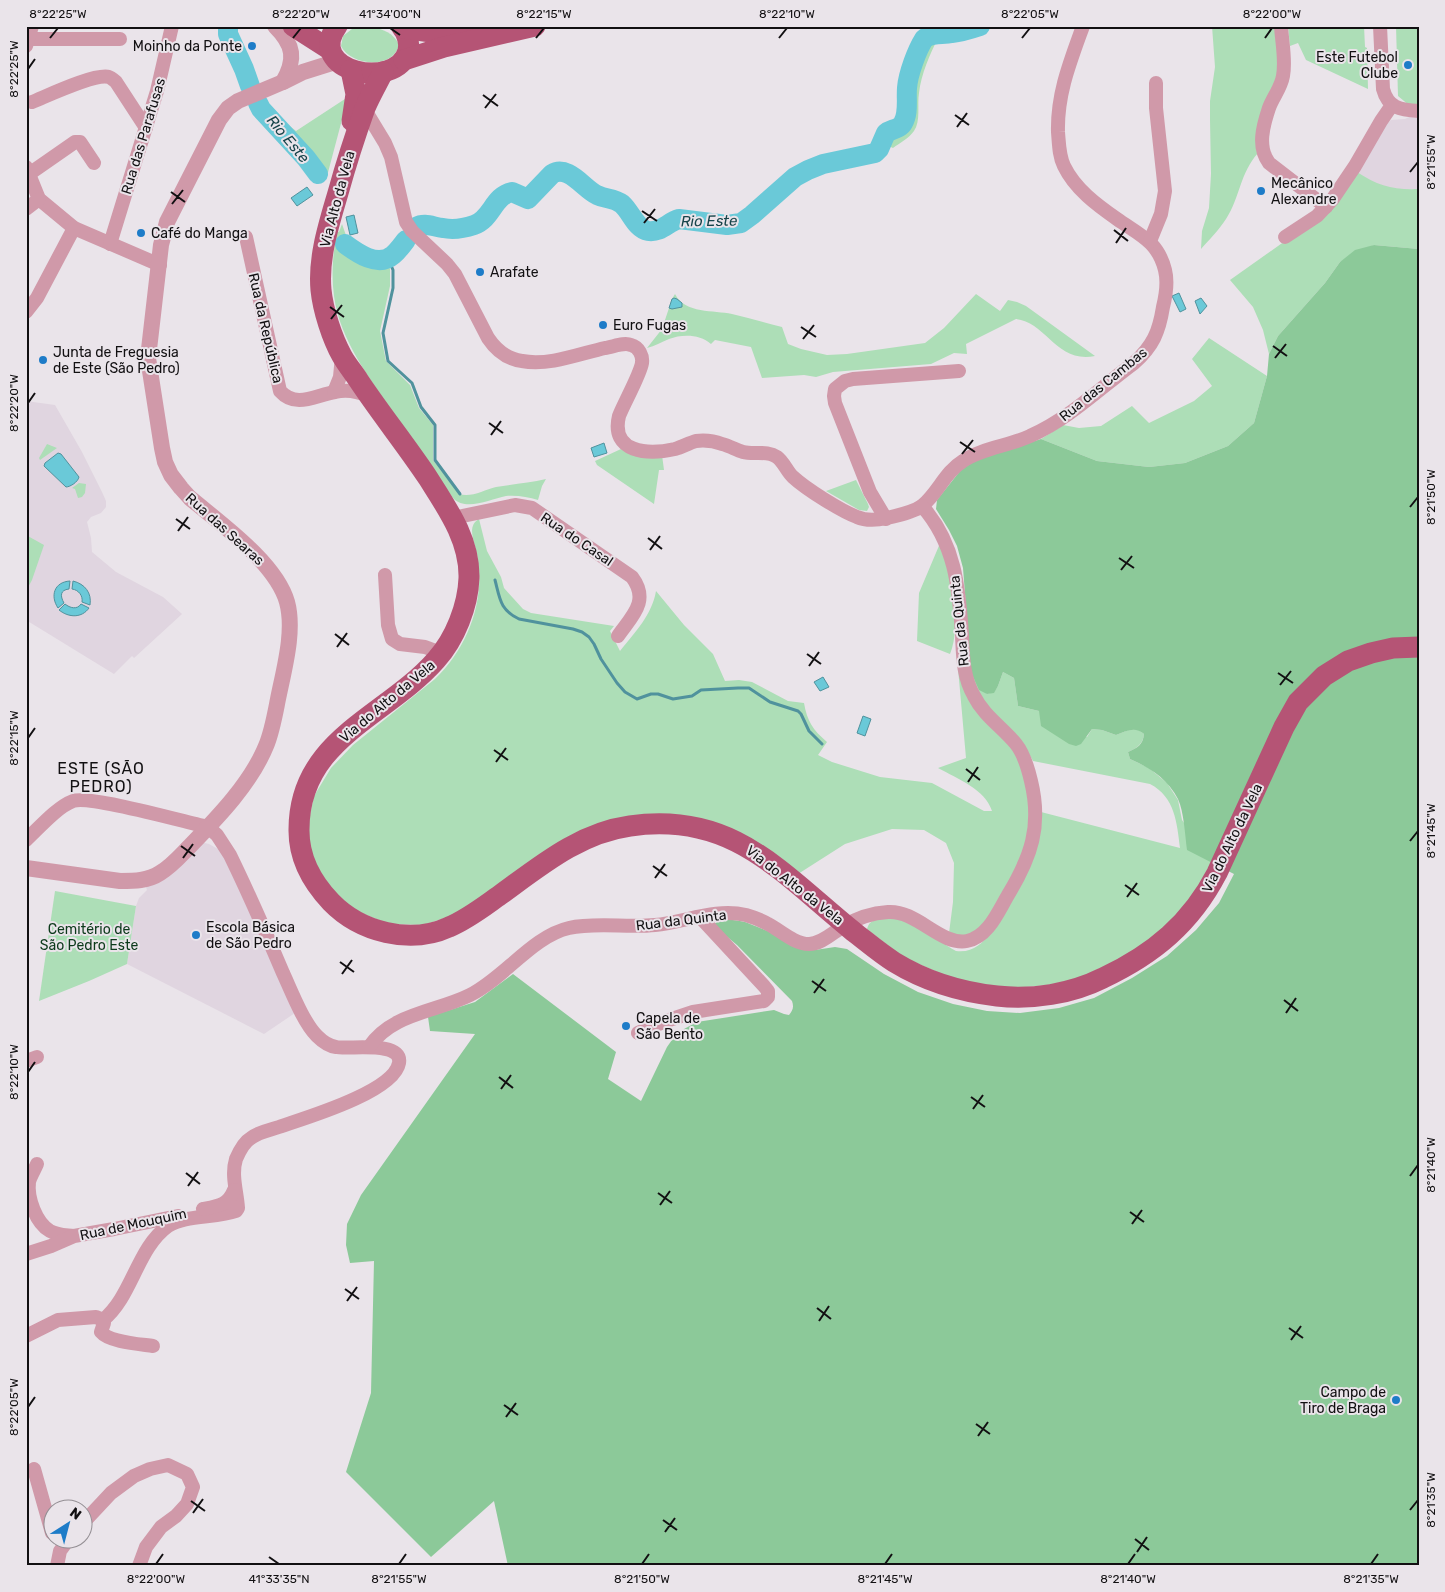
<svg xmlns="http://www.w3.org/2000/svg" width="1445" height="1592" font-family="Rubik,sans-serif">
<rect width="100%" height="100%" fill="#eae4ea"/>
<g fill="#e0d5e0">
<polygon points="1411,116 1419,116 1419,189 1399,189 1386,187 1370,181 1357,172 1384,126 1391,120 1405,119"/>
<polygon points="26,401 55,405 82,452 102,492 106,501 106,507 101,513 91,517 87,522 91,538 92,552 116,572 163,597 182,614 134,658 132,656 114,674 26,620"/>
<polygon points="201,842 209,844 218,849 225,855 295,1013 264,1034 127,964 136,906 139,898 147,890 145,884"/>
</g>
<g fill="#addeb7">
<path d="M1212,26H1274L1281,62L1258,153C1240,173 1240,197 1226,219C1219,230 1209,240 1201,249L1202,231L1209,208L1211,174L1210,120V101L1215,67Z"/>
<polygon points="1288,26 1364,26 1365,47 1367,48 1368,89 1306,60 1298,43 1290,46"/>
<polygon points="1396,26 1419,26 1419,106 1410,106 1398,96"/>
<path d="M371,27C383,29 394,33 399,45C393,70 351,66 341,46L343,36L352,29Z"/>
<path d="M933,38H938C930,54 921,74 919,93C917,105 921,121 914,131C909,138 900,143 893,148L884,144L890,134C895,133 901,132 905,128C913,120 910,97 911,86C912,74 921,42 933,38Z"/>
<polygon points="348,97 326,180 308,155 261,102 264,100 282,120 296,131"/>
<path d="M1357,172C1378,186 1393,190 1419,189V249L1374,245L1340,262L1325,283L1278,336L1269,354L1263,330L1253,307L1230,280L1285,241Z"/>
<path d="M342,224L348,241L343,246C356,258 370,263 387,261L390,269V286L380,331L386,361L410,385L419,408L433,425V460L459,494C471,498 484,490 496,487C513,484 530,483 546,479L542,486L538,500C528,497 517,495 506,496C490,499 466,512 453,498C434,471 415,444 396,417C371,380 340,341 334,296C331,274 333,252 337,231L339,232Z"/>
<path d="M675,294C685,314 714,310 732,314C749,318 766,323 782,327L788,344L801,349L827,355L847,354L925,343L944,328L976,294L1000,311L1008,300L1017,302L1026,306L1095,356C1057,364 1046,322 1016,319L966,344L967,354L954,353L931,364L833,372L816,377L804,375L762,378L751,347L715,340L711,344C700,334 682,334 669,339C661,342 655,346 647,348L662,329L672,299Z"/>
<polygon points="1209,338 1267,376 1254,423 1228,446 1185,463 1149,467 1097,461 1041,439 1063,425 1079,428 1101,426 1132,406 1149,423 1194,401 1212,386 1192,359"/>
<polygon points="47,444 57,448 40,460 39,458"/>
<polygon points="621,449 632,454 662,455 664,470 659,470 654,504 597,465 595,461"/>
<polygon points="856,480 868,504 869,507 867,511 859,510 826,491"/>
<polygon points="79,483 86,484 85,493 82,497 78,498 75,489 72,488"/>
<path d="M479,519L487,551L501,577L504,588L523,609L531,613L614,626L610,631L620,651C635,632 652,615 656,591L684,625L713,654L725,681L739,680L752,682L788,701L804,703C807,721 813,730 827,742L818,755L832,762L880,777L932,783L984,811H992C985,789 958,779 938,768L966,758L957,657L1012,746L1025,776L1032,825L1016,875L981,928L973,934L960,936L949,933L953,902L954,863L946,843L924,830L892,829L845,844L798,874L656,815L454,915L423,925L389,924L354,910L331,888L314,862L307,830L314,796L331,768L353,745L435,679C468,647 486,600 477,554C475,543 466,526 479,519Z"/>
<polygon points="26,535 44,545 32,580 26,591"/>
<path d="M941,541C948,573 963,624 950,654L917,641L919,593Z"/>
<path d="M971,672L987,694L994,692L998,686L1003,672L1014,678L1018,706L1039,711L1087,737L1092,729L1102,730L1116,735L1131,729L1139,730L1144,734C1143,744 1137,748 1128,752L1130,759L1149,768L1167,783L1178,800L1182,820L1212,863L1194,895L1167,926L1131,954L1077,979L1048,985L1012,988L958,981L903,957L867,929C869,922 872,921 878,919C908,913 932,938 956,951C973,953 981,944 992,932L1041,812L1180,848C1177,823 1175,797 1150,784L1033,761L1023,743L997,719L977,693Z"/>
<polygon points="55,891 136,906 127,964 89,981 39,1001"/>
</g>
<path fill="#8cc999" d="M1374,245L1419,249V1566H508L494,1501L431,1557L346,1472L371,1393L374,1261L350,1263L346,1245L347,1224L361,1195L475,1034L430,1031L428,1017L475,1002L513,974L616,1052L608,1079L641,1101L667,1047L674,1037L684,1029L697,1022L774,1010L784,1014L789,1015C793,1010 794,1007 792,1001L737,945L713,925C721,917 735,920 745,922L815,950L835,947L847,949L884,974L918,992L953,1004L987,1011L1020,1013L1059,1008L1094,998L1132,978L1167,956L1196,930L1219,903L1234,874L1187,850C1185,835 1184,812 1178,799C1168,779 1149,767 1130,759L1128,752C1137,748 1143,745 1144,734C1135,726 1126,731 1116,735L1102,730L1092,729L1081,744L1076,746L1069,744L1041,726L1039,711L1018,706L1014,678L1003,672L998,686L994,693L987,694L979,690L971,672L963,568L957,546L949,530L936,509L937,500L964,466L979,459L1041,439L1097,461L1149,467L1185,463L1228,446L1254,423L1267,376L1269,354L1278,336L1325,283L1340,262L1355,250Z"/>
<g fill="#6ac9d8" stroke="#50929d">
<polygon points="307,187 313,195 297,206 291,198"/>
<polygon points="354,215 358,233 350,235 346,217"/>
<polygon points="1179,293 1186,309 1180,312 1172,296"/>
<polygon points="674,298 677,299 682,303 682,307 672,309 669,308 672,299"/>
<polygon points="1201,298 1207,306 1200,314 1195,301"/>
<polygon points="604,443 607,453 594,457 591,448"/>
<path d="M58,453L61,454L79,477C78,482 70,487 66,487L44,466L45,463Z"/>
<path d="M70,581L69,589C60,590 60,596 64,603L58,608C50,596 54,582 70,581Z"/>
<path d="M73,581C85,584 92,593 90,605L82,602C83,596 79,590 72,589Z"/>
<path d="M65,604C70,608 77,610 81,604L89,608C82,618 69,618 59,610Z"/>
<polygon points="823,677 829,687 820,691 814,682"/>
<polygon points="863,716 871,719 865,736 857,733"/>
</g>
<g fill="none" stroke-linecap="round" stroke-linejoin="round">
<g stroke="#50929d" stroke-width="3">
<polyline points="388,258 393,270 393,288 383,333 388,361 412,383 421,407 435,425 435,460 460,494"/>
<path d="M495,580C500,599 500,610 519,619L573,629L582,632L589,637L594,644L601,659L617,683L625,692L637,699L651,694H658L673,699L692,696L701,690L738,688H749L770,702L798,711L801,714L809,731L822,744"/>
</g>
<g stroke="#6ac9d8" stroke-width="20">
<polyline points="228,26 228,34 244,69 250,86"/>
<polyline points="258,103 261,109 306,158 318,174"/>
<path d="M416,227C425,222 433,227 443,228C453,230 465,228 474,225C492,219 493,196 512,192L528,199L552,174C568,164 584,189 597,195C607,200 613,197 622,204C631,212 636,229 648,231C661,233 668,222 679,219L727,225L741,223L752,215L795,177L808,170L823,164L875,153L879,149L886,133C891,129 900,129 903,123C909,113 906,99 907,88C908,74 917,50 924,39C932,32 942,35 952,33C962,32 971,29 980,26"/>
<path d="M345,244C357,253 378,268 393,255C398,251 402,245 406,240"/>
</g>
<g stroke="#d099a9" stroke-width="14">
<path d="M1281,26C1282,43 1286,60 1283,76C1281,88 1273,97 1269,108C1263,126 1257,147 1269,163L1326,207"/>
<path d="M1380,26L1383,89C1388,108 1400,110 1419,111"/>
<polyline points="28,39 120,39"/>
<polyline points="26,46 32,26"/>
<path d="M32,102C47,96 95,73 109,77C110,77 115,81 116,82L146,128"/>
<path d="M365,110L385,143L391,157L406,222L412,231L447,264L455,274L488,338C496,350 507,359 522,361C549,366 579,354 605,348C613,347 624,342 631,345C639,347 643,356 642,363C640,375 624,403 619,416C610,453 648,455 675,449C682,447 689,443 696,441C705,440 714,441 722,444C730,446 736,450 743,452C754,455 767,450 777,457C784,462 787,472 793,477C806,489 841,511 857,517C866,521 878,520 887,518C896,516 915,511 922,506C938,493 945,472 963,461C982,448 1009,446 1030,436C1069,419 1100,388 1134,363C1153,346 1159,332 1163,307C1166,295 1168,282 1165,270C1158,241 1138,234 1117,219C1097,205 1075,189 1064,166C1059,156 1059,144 1058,132C1057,94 1070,62 1083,26"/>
<polyline points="26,167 39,199 74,228 160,265"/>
<polyline points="29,174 75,142 80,142 94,163"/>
<polyline points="26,209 39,199"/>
<path d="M246,237L280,391C296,409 316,395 335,392C347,389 357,391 368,396"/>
<polyline points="1285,237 1317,216 1332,200 1355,166 1381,121 1392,105"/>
<polyline points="1150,241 1161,214 1165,191 1156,108 1156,83"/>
<polyline points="110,244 157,91 172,26"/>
<polyline points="26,312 37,298 74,228"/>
<polyline points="334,392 340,377 342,356"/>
<path d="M453,518L515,505L532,508L632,577C650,601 632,616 618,636"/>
<polyline points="886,519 870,492 835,403 834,396 835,389 845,381 853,379 959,371"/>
<polyline points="385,575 388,625 392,639 400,644 425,647 441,653"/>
<path d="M26,840C39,828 57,807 73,801C90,795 185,822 208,827L217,835L230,855C249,894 266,933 283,973C291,990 303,1022 317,1036C322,1041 328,1046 336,1047C348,1050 403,1040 399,1063C394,1092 305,1118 279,1127C270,1130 258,1132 251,1138C244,1142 239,1152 236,1159C231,1175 237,1192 238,1208L236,1211C217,1218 184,1215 168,1226C137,1248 132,1297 103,1320"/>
<polyline points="638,1033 663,1022 693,1012 764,1001 768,997 768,991 764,986 700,917"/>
<path d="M369,1047C392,1013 436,1012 470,995C504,978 533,936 569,928C595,922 628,928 655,925C686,922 715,908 746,915C753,917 761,920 768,924C780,930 794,944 809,944C822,944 833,932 844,926C857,918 873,913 888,912C917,910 941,946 967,941C988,937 998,912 1008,895C1031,857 1042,826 1031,781C1028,768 1024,754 1016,744C1002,727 984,716 974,696C963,677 963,657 962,635C959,587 955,543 922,506"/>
<polyline points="26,1061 37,1057"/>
<path d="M37,1164C35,1169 30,1177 29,1182C27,1198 36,1223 50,1231C57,1235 66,1235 73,1236"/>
<path d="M203,1209C219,1206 228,1205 234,1190"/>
<polyline points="26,1254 51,1246 74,1236 114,1229 178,1216"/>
<path d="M26,1336L58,1320L96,1317L103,1320L104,1323L101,1332C109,1342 139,1344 153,1346"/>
<polyline points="34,1469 52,1533"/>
<polyline points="82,1524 111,1493 134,1476 150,1469 168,1465 187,1474 193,1487 187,1504 176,1516 161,1527 146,1547 139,1566"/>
<polyline points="57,1566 60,1551 68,1540"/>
</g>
<g stroke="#d099a9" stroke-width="16">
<path d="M275,26C294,45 296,59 283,82"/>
<path d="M26,868L120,881C134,881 148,881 160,873C172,866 181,855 191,845C218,817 251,783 266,746C272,732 275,714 278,699C284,669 295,631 287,602C276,563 221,524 190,498L181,488L171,475L165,462L162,448L148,358L161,245L167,222L219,120L228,108L238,101L283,82L303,72L338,61"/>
</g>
<g stroke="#b55475" stroke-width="21">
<polyline points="293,26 329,49"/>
<path d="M337,26C304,71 396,92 408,51C410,43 407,33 401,26"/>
<polyline points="403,28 431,32 467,26"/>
<polyline points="404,60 444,47 535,26"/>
<polyline points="351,70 356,94 352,121"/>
<path d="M383,72C377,84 370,96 365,108C355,136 346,164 338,193C329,224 318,257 321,290C323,310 332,338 342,356C347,365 354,373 359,381C381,414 406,445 428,478C447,508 470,540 469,578C468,606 455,639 436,660C386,717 298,739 299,831C299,858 312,882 331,902C360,932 410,945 449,927C468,919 483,907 500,895C540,866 579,833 630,826C733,811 781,873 854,932C867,942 880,953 894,962C925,981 961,992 997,996C1032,1000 1071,994 1103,978C1154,954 1191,923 1217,873L1284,727L1298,702L1324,676L1348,661L1371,653L1393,648L1419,647"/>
</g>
</g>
<path fill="none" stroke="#121012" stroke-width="2" d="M390,28L400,35M50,38L58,28M293,38L301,28M536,38L544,28M779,38L787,28M1022,38L1030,28M1265,38L1272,28M28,69L35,59M483,95L498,106M485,108L496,94M955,115L969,125M957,127L967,113M1410,172L1418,162M171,192L185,202M172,204L183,190M642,211L657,221M644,223L655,209M1114,230L1128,241M1116,243L1126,228M330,307L344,317M331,319L342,305M801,327L816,337M803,339L814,325M1273,346L1287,356M1275,358L1286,344M28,403L35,393M489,423L503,433M491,435L501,421M960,442L975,452M962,454L973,440M1410,507L1418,497M176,519L190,529M178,531L188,517M648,538L662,549M650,550L660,536M1119,558L1134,568M1121,570L1132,556M335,634L349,645M337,647L347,633M807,654L821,664M809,666L819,652M1278,673L1293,683M1280,685L1291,671M28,738L35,728M494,750L508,760M496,762L506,748M966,769L980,780M968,782L978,767M1410,841L1418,831M181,846L195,856M183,858L193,844M653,866L667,876M655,878L665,864M1125,885L1139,895M1127,897L1137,883M340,962L354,972M342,974L352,960M812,981L826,991M814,993L824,979M1284,1000L1298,1011M1286,1013L1296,998M28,1072L35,1062M499,1077L513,1088M501,1089L511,1075M971,1097L985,1107M973,1109L983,1095M186,1173L200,1184M1410,1176L1418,1165M188,1186L198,1172M658,1193L672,1203M660,1205L670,1191M1130,1212L1144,1222M1132,1224L1142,1210M345,1289L359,1299M347,1301L357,1287M817,1308L831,1319M819,1321L829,1306M1289,1328L1303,1338M1291,1340L1301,1326M504,1405L518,1415M28,1407L35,1397M506,1417L516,1403M976,1424L990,1434M978,1436L988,1422M191,1501L205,1511M1410,1510L1418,1500M193,1513L203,1499M663,1520L677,1530M665,1532L675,1518M1135,1539L1149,1550M1137,1552L1147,1537M269,1557L279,1564M156,1564L163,1554M399,1564L406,1554M642,1564L649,1554M885,1564L892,1554M1128,1564L1135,1554M1371,1564L1378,1554"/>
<g fill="#1e7cc8" stroke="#eae4ea" stroke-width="2">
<circle cx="252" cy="46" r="5"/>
<circle cx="1408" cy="65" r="5"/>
<circle cx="1261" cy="191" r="5"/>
<circle cx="141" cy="233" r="5"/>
<circle cx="480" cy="272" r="5"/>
<circle cx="603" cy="325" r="5"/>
<circle cx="43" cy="360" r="5"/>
<circle cx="196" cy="935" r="5"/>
<circle cx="626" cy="1026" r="5"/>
<circle cx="1396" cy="1400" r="5"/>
</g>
<g text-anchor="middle" stroke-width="4" stroke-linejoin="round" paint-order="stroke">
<g font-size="14" fill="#121012" stroke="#eae4ea" text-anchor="start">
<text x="242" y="51" text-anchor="end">Moinho da Ponte</text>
<text x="1398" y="62" text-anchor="end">Este Futebol<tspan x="1398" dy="16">Clube</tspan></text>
<text x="1271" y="188">Mecânico<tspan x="1271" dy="16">Alexandre</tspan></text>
<text x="151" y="238">Café do Manga</text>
<text x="490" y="277">Arafate</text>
<text x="613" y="330">Euro Fugas</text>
<text x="53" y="357">Junta de Freguesia<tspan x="53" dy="16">de Este (São Pedro)</tspan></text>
<text x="206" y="932">Escola Básica<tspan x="206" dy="16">de São Pedro</tspan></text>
<text x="636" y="1023">Capela de<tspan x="636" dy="16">São Bento</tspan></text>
<text x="1386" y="1397" text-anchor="end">Campo de<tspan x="1386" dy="16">Tiro de Braga</tspan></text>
</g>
<g font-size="14" fill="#121012" stroke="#eae4ea">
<text transform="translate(143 136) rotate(-73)" y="5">Rua das Parafusas</text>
<text transform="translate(337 199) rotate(-75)" y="5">Via Alto da Vela</text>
<text transform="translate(266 328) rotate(77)" y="5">Rua da República</text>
<text transform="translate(1103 384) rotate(-39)" y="5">Rua das Cambas</text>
<text transform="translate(225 529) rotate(42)" y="5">Rua das Searas</text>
<text transform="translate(577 539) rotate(34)" y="5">Rua do Casal</text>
<text transform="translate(959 621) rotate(-96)" y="5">Rua da Quinta</text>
<text transform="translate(387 701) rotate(-40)" y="5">Via do Alto da Vela</text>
<text transform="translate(1232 838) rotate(-64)" y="5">Via do Alto da Vela</text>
<text transform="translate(795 885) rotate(38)" y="5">Via do Alto da Vela</text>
<text transform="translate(681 920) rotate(-7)" y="5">Rua da Quinta</text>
<text transform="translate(133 1224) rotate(-12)" y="5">Rua de Mouquim</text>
</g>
<g font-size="14" fill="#0c3a1b" stroke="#eae4ea">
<text x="89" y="934">Cemitério de<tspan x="89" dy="16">São Pedro Este</tspan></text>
</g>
<g font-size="15" font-style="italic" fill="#17444a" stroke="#eae4ea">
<text transform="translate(288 139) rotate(50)" y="5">Rio Este</text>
<text transform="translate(709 221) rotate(-1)" y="5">Rio Este</text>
</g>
<g font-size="16" letter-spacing="1" fill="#121012" stroke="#eae4ea">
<text x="101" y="774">ESTE (SÃO<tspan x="101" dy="18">PEDRO)</tspan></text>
</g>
</g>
<rect width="1445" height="1592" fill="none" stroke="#eae4ea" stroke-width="55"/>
<g transform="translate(68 1524) rotate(36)"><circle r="24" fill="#eae4ea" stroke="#948f94"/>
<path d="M0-4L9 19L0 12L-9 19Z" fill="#1e7cc8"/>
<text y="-8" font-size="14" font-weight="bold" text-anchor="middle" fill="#121012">N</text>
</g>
<rect x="28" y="28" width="1390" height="1536" fill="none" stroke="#121012" stroke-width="2"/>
<g font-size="12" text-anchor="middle" fill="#121012">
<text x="58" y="18">8°22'25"W</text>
<text x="301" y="18">8°22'20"W</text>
<text x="390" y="18">41°34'00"N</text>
<text x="544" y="18">8°22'15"W</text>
<text x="787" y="18">8°22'10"W</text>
<text x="1030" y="18">8°22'05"W</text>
<text x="1272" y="18">8°22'00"W</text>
<text transform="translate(14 69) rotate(-90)" y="4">8°22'25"W</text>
<text transform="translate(1431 162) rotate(-90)" y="4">8°21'55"W</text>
<text transform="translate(14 403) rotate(-90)" y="4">8°22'20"W</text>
<text transform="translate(1431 497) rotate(-90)" y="4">8°21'50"W</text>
<text transform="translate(14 738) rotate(-90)" y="4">8°22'15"W</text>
<text transform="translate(1431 831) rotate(-90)" y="4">8°21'45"W</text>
<text transform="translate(14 1072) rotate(-90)" y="4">8°22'10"W</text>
<text transform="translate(1431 1165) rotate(-90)" y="4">8°21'40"W</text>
<text transform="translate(14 1407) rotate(-90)" y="4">8°22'05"W</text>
<text transform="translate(1431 1500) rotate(-90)" y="4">8°21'35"W</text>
<text x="156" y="1583">8°22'00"W</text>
<text x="279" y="1583">41°33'35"N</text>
<text x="399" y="1583">8°21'55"W</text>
<text x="642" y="1583">8°21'50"W</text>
<text x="885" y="1583">8°21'45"W</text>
<text x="1128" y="1583">8°21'40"W</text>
<text x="1371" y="1583">8°21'35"W</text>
</g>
</svg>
